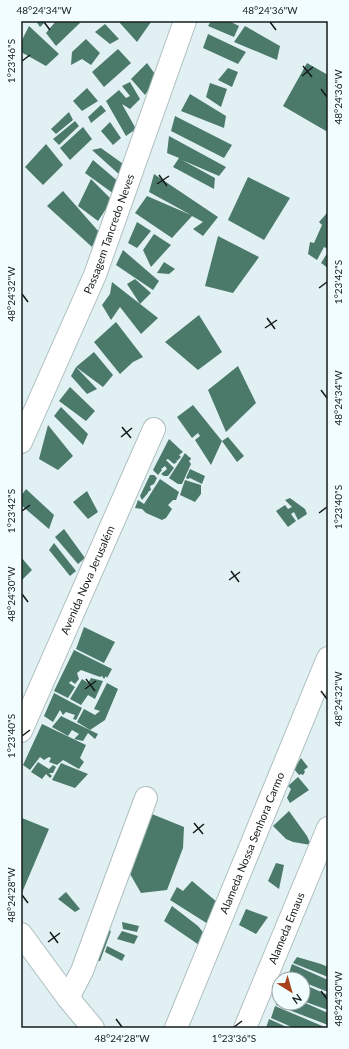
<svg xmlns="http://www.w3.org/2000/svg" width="349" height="1049" font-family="Lato,sans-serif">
<rect width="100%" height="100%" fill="#e1f1f3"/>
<g fill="#4b796a">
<polygon points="36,21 46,21 40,27"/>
<polygon points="56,21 82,21 56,46 46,33"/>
<polygon points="120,21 150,21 151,22 137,42 119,22"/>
<polygon points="211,21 229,21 239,26 234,37 208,26"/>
<polygon points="105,24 119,39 110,44 95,32"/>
<polygon points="29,26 59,54 46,66 21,52 21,42"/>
<polygon points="245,26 280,46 277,60 234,42"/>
<polygon points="208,34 246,52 238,64 203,48"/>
<polygon points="86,39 100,53 91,65 82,59 71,65 72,52"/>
<polygon points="118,49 131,63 104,87 92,72"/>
<polygon points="147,63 157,77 145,95 131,79"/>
<polygon points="307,63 328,75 328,128 326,131 283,106"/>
<polygon points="228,68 238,72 232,87 218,80"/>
<polygon points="130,82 140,99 130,109 122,104 136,129 126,136 106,101 119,90 126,98 130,96 122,86"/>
<polygon points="210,83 227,89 221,107 206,97"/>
<polygon points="87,88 98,101 82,111 73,101"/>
<polygon points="190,94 226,116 224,128 181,111"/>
<polygon points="101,105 106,111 91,123 88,117"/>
<polygon points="69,112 73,120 56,134 51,129"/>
<polygon points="175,116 232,145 224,158 171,131"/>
<polygon points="75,121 79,126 59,145 53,139"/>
<polygon points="110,122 121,138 113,145 101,131"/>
<polygon points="83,127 92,139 70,160 60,148"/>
<polygon points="169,136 226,167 219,176 182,160 215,178 214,189 173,167 179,158 167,153"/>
<polygon points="46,144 63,165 43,185 25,167"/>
<polygon points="101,148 126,166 121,176 92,150"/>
<polygon points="93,160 120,183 114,194 85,173"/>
<polygon points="154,174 218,217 203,236 193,229 203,222 192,216 172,238 135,213 147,196 191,215 149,192"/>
<polygon points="248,177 290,198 264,240 228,220"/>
<polygon points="91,179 112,200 98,221 78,206"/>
<polygon points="63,191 99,232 92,247 47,206"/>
<polygon points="327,213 328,214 328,249 324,247 317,260 308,254 310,242 314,243 322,225 319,222"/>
<polygon points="137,222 151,231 137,248 128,243"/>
<polygon points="154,234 171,245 151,267 143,250"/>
<polygon points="218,236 259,257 233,293 205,286"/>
<polygon points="123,250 159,281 153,290 116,265"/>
<polygon points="326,255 328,255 328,268 321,263"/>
<polygon points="164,262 175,269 169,274 157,273"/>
<polygon points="135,279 151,293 140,304 127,284"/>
<polygon points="112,282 158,318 141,334 120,307 111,320 102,305 110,294"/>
<polygon points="199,315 222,352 198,370 165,342"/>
<polygon points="116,322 143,357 133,362 120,374 94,342"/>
<polygon points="94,352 113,375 103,387 76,367"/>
<polygon points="238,366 256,403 226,432 208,390"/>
<polygon points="76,367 97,389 87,394 71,376"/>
<polygon points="70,387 95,411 86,421 59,401"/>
<polygon points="193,405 222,441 228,437 244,456 237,462 222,441 211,465 195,440 200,436 198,433 192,438 177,417"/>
<polygon points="61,407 88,434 83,445 54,416"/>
<polygon points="48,425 73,456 58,470 39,459"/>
<polygon points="169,439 183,452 179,455 181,457 177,461 176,460 177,462 174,464 168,459 166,460 174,468 168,476 164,476 161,474 167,469 165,466 161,469 162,470 158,475 153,470"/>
<polygon points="185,453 189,457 190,457 191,459 189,461 191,464 182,484 178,484 169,478"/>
<polygon points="190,469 205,476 202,484 190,478 188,479 186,478"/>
<polygon points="150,475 154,475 157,478 154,484 150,486 151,490 148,492 148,493 142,500 140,496"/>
<polygon points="160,479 179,492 176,500 173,500 168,505 172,509 166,518 162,520 146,513 142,509 135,508 138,500 144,504"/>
<polygon points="185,480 201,485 201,494 195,502 180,495"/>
<polygon points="26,489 54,515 49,529 21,505 21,496"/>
<polygon points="87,491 98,512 88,519 73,502"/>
<polygon points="290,498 305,509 307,514 298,520 294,512 291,514 296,521 288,527 276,511 285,505 288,509 292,507 285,500"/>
<polygon points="64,529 85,558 78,564 55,537"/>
<polygon points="54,543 76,571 70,576 49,550"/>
<polygon points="21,557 32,570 21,581"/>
<polygon points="84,627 115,642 104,663 76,649"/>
<polygon points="74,650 112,669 107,678 106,676 104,679 102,676 100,677 81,670 77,673 79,679 75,684 71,681 69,683 75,687 68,698 54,691"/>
<polygon points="91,678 103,681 95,699 88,695 81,705 70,699 82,679 88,683"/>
<polygon points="107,683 118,689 105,720 90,730 77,722 84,709 95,715 100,711 94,709"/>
<polygon points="54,693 82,708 76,720 73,719 75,715 66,712 63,715 60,710 53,722 44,716"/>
<polygon points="61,716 98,734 95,739 88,733 83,741 74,739 79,734 72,730 68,736 52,727"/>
<polygon points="42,724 86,745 80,758 84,762 79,769 63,760 57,765 49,762 51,758 49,757 44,760 40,757 30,770 23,765"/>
<polygon points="301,758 308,767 304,770 305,772 303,775 301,774 299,775 294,769"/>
<polygon points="38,762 49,769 53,765 56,767 53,773 49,773 52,776 50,778 46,774 42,779 31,772"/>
<polygon points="61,763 88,774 75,788 52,780"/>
<polygon points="298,777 309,790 290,803 287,798 291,789 288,786"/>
<polygon points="289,811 307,836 311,845 293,842 286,839 273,826"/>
<polygon points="147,812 184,827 183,848 167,890 141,893 126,867"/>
<polygon points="22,818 49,829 21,895 21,821"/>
<polygon points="276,863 284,865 279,889 268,881"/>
<polygon points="192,881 223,907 208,924 170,900 177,887 183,891"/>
<polygon points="66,892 80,909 75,912 58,899"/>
<polygon points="172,906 198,926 207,937 202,947 164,921"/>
<polygon points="246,909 268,917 256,934 239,925"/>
<polygon points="122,922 139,926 137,932 123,929"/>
<polygon points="104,928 111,931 100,961 90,960"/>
<polygon points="122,931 138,936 134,944 117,939"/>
<polygon points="107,946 125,955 122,961 105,952"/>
<polygon points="297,957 321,964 328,967 328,977 293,963"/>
<polygon points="292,964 328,980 328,992 303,982 303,979 295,979 288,976"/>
<polygon points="303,984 328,995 328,1010 303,1001"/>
<polygon points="279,998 279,1003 303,1002 328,1013 328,1025 276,1005"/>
<polygon points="275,1006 327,1028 294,1028 271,1018"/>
<polygon points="269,1019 289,1028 266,1028"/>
</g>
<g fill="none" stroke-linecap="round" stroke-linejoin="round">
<g stroke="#afbfc0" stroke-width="24">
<g id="minor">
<path id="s1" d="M21,442L95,275L185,21"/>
<path id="s2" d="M21,731L154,429"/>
<polyline points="21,934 68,998 93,1028"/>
<polyline points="68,998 82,971 146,798"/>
<path id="s3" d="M176,1028L328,658"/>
<path id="s4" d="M245,1028L328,828"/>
</g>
</g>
<use href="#minor" stroke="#fff" stroke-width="22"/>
</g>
<path fill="none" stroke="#151b1b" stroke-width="1.5" d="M44,22L50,30M270,22L276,30M22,61L30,55M303,66L312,77M302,76L313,67M321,89L327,97M159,175L167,186M157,184L169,176M319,288L327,282M22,294L28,302M267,318L275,329M265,328L277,320M321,390L327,398M122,427L131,438M121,437L132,428M22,511L30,505M319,513L327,507M231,571L239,582M229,580L240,572M22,594L28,602M86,679L95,691M85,689L96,681M321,691L327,699M22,736L30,730M194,823L203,834M193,833L204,824M22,895L28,903M50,932L58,943M48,942L60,933M321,991L327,999M116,1019L122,1027M234,1027L242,1021"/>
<g text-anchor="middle" stroke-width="3" stroke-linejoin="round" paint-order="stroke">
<g font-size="11" fill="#151b1b" stroke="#f1fdff">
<text dy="4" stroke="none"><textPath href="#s1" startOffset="226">Passagem Tancredo Neves</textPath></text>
<text dy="4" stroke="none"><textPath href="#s2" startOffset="165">Avenida Nova Jerusalém</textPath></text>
<text dy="4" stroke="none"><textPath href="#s3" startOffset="200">Alameda Nossa Senhora Carmo</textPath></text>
<text dy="4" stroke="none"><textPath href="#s4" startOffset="108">Alameda Emaus</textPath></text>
</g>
</g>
<rect width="349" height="1049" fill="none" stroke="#f1fdff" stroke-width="44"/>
<g transform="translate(291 991) rotate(143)"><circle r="19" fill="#f1fdff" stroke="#99a3a4"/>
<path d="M0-3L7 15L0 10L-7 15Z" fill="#a7401b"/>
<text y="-6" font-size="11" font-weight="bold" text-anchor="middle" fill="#151b1b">N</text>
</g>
<rect x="22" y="22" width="305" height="1005" fill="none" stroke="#151b1b" stroke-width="1.5"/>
<g font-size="10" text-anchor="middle" fill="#151b1b">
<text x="44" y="14">48°24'34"W</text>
<text x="270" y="14">48°24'36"W</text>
<text transform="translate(11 61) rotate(-90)" y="4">1°23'46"S</text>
<text transform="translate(338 97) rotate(-90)" y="4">48°24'36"W</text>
<text transform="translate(338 282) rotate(-90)" y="4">1°23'42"S</text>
<text transform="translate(11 294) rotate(-90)" y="4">48°24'32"W</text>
<text transform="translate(338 398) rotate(-90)" y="4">48°24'34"W</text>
<text transform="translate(338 507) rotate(-90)" y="4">1°23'40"S</text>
<text transform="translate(11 511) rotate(-90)" y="4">1°23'42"S</text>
<text transform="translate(11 594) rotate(-90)" y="4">48°24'30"W</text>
<text transform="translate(338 699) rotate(-90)" y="4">48°24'32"W</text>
<text transform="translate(11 736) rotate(-90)" y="4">1°23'40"S</text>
<text transform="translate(11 895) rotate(-90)" y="4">48°24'28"W</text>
<text transform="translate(338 999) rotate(-90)" y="4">48°24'30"W</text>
<text x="122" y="1042">48°24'28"W</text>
<text x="234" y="1042">1°23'36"S</text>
</g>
</svg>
